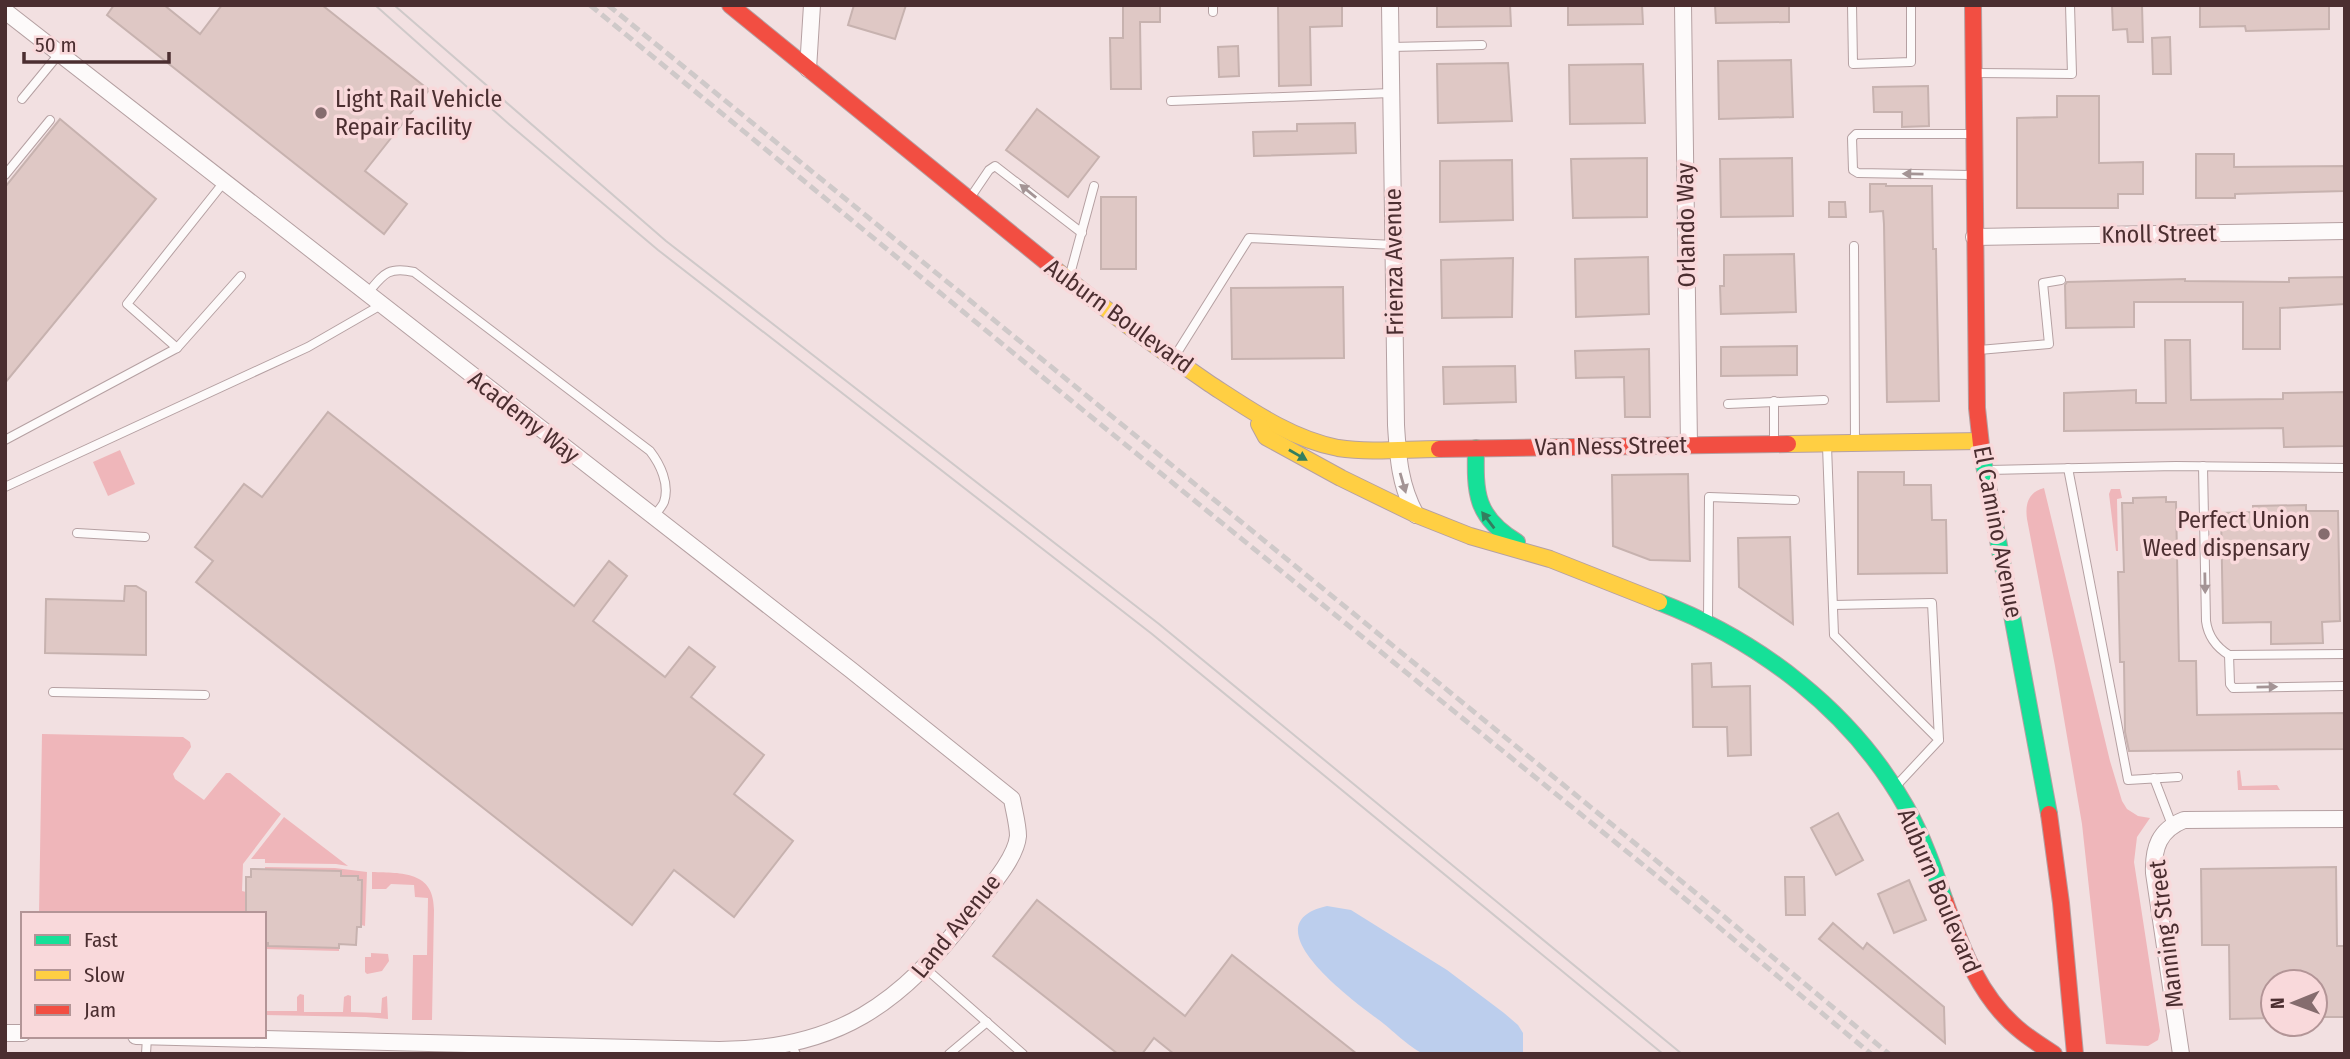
<svg xmlns="http://www.w3.org/2000/svg" width="2350" height="1059" font-family="'Fira Sans Condensed',sans-serif">
<rect width="100%" height="100%" fill="#f2e0e1"/>
<g fill="#efb6ba">
<polygon points="120,450 135,484 108,496 93,462"/>
<path d="M2044,488L2110,761L2122,801L2127,809L2138,816L2150,818L2137,837L2134,862L2160,1031L2158,1040L2148,1046L2106,1044L2082,824L2055,666L2027,519C2025,505 2028,492 2044,488Z"/>
<polygon points="2120,489 2122,498 2117,499 2118,551 2116,551 2109,494 2111,489"/>
<polygon points="42,734 183,737 190,742 191,747 173,774 175,779 204,800 226,773 230,773 281,814 243,864 242,891 246,892 246,914 39,914"/>
<polygon points="2240,770 2242,786 2277,785 2280,790 2238,790 2237,771"/>
<polygon points="284,817 348,866 336,864 265,863 265,859 251,859"/>
<polygon points="265,867 335,868 367,872 365,926 361,925 362,880 358,880 358,876 265,874"/>
<path d="M372,872C402,873 434,871 434,910L432,1020H412L413,955H427L428,898L415,897L414,885L391,884L386,889H372Z"/>
<polygon points="264,943 268,943 268,946 339,948 339,951 264,949"/>
<polygon points="371,953 388,954 389,961 382,971 367,974 365,972 365,957 371,957"/>
<polygon points="300,994 304,995 304,1012 343,1012 344,997 348,995 351,996 351,1012 381,1013 382,998 387,996 388,1019 366,1017 264,1015 264,1011 297,1011 297,997"/>
</g>
<path fill="#bcceed" d="M1327,906L1351,910L1447,970L1504,1013L1518,1025L1523,1033V1054C1506,1054 1432,1057 1422,1053C1409,1047 1391,1029 1379,1020C1355,1002 1247,924 1327,906Z"/>
<g fill="#dfc8c5" stroke="#c7b2af" stroke-width="2">
<polygon points="114,5 164,5 200,34 222,5 322,5 429,90 365,171 407,204 384,234 107,15"/>
<polygon points="854,5 906,5 895,39 848,25"/>
<polygon points="1123,5 1160,5 1160,22 1140,22 1141,89 1111,89 1110,38 1123,38"/>
<polygon points="1278,5 1342,5 1342,26 1310,27 1311,85 1279,86"/>
<polygon points="1437,5 1510,5 1511,26 1437,27"/>
<polygon points="1568,5 1642,5 1643,24 1568,25"/>
<polygon points="1715,5 1789,5 1789,22 1716,23"/>
<polygon points="2112,5 2142,5 2143,42 2128,42 2127,29 2113,30"/>
<polygon points="2200,5 2329,5 2329,29 2246,31 2245,26 2200,27"/>
<polygon points="2170,37 2171,74 2153,74 2152,38"/>
<polygon points="1238,46 1239,76 1219,77 1218,47"/>
<polygon points="1791,60 1793,117 1719,119 1718,61"/>
<polygon points="1508,63 1512,121 1438,123 1437,64"/>
<polygon points="1643,64 1645,123 1570,124 1569,65"/>
<polygon points="1928,86 1929,126 1902,127 1902,112 1874,112 1873,87"/>
<polygon points="2057,96 2099,96 2099,163 2143,162 2143,194 2118,194 2118,208 2017,208 2017,118 2057,117"/>
<polygon points="1037,109 1099,157 1068,197 1006,150"/>
<polygon points="60,119 156,199 5,383 5,187"/>
<polygon points="1355,123 1356,153 1254,156 1253,132 1297,131 1297,124"/>
<polygon points="2196,154 2234,154 2234,167 2345,166 2345,191 2235,194 2235,198 2196,198"/>
<polygon points="1647,158 1647,217 1573,218 1571,159"/>
<polygon points="1792,158 1793,216 1721,217 1720,159"/>
<polygon points="1512,160 1513,220 1440,222 1440,161"/>
<polygon points="1870,184 1886,184 1886,186 1932,186 1933,249 1936,249 1939,401 1887,402 1884,224 1883,211 1870,212"/>
<rect x="1101" y="197" width="35" height="72"/>
<polygon points="1829,202 1845,202 1846,217 1829,217"/>
<polygon points="1794,254 1796,312 1721,314 1720,286 1724,286 1724,255"/>
<polygon points="1648,257 1649,314 1576,317 1575,259"/>
<polygon points="1513,258 1512,317 1442,318 1441,260"/>
<polygon points="2345,277 2345,304 2280,308 2280,349 2243,349 2243,302 2134,302 2134,327 2066,328 2065,285 2067,282 2185,279 2185,281 2289,282 2289,278"/>
<polygon points="1343,287 1344,358 1232,359 1231,288"/>
<polygon points="2165,340 2190,340 2191,400 2283,399 2283,393 2345,392 2345,446 2284,447 2283,428 2064,431 2064,393 2136,390 2136,403 2166,403"/>
<polygon points="1797,346 1797,375 1721,376 1721,347"/>
<polygon points="1649,349 1650,417 1625,417 1624,377 1576,378 1575,351"/>
<polygon points="1515,366 1516,402 1444,404 1443,367"/>
<polygon points="328,412 574,606 609,561 627,576 593,621 665,677 689,647 715,667 691,697 764,755 734,794 793,841 734,917 674,870 632,925 196,582 213,561 195,547 244,484 262,497"/>
<polygon points="1858,472 1904,472 1904,485 1931,485 1932,520 1946,520 1947,573 1858,574"/>
<polygon points="1688,474 1690,561 1650,560 1613,546 1612,475"/>
<polygon points="2166,497 2166,502 2176,502 2179,661 2196,661 2197,715 2345,713 2345,749 2129,751 2125,732 2124,662 2120,662 2118,572 2124,572 2122,503 2133,503 2133,498"/>
<polygon points="2306,505 2306,511 2338,511 2340,621 2322,622 2323,643 2271,644 2271,622 2223,623 2221,513 2253,512 2253,506"/>
<polygon points="1790,537 1793,624 1739,587 1738,538"/>
<polygon points="125,586 136,586 146,592 146,655 45,653 46,599 124,601"/>
<polygon points="1711,663 1712,687 1750,686 1751,755 1728,756 1727,727 1693,727 1692,664"/>
<polygon points="1838,813 1863,860 1836,875 1811,828"/>
<polygon points="2336,867 2337,946 2345,946 2345,1017 2315,1017 2315,982 2273,982 2273,1018 2230,1019 2229,945 2202,945 2201,869"/>
<polygon points="251,869 341,871 341,876 358,876 358,880 362,880 361,927 357,927 356,945 339,944 339,948 268,946 268,943 264,943 264,914 246,914 246,877 251,877"/>
<polygon points="1785,877 1804,877 1805,915 1786,915"/>
<polygon points="1909,880 1926,920 1894,933 1878,894"/>
<polygon points="1037,900 1185,1016 1232,955 1357,1054 1174,1054 1154,1038 1142,1054 1118,1054 993,956"/>
<polygon points="1833,923 1863,949 1867,943 1944,1007 1945,1043 1819,939"/>
</g>
<g fill="none" stroke-linecap="round" stroke-linejoin="round">
<g stroke="#b5a0a2" stroke-width="10">
<g id="lane">
<polyline points="1213,5 1213,12"/>
<polyline points="1852,5 1853,64 1911,62 1911,5"/>
<polyline points="1391,47 1482,45"/>
<polyline points="1976,73 2072,74 2070,5"/>
<polyline points="22,99 59,54"/>
<polyline points="1171,101 1391,93"/>
<polyline points="1970,134 1856,134 1852,138 1853,170 1858,173 1970,175"/>
<polyline points="5,175 50,120"/>
<polyline points="224,182 127,304 177,348 241,276"/>
<polyline points="970,198 989,170 995,166 1082,233"/>
<polyline points="1854,246 1855,440"/>
<polyline points="1069,278 1094,186"/>
<path d="M367,294C383,275 387,266 414,272L650,451C660,464 670,484 664,502C662,507 656,513 653,517"/>
<polyline points="1979,350 2049,344 2043,283 2061,280"/>
<polyline points="1175,356 1249,238 1394,245"/>
<polyline points="1774,401 1774,441"/>
<polyline points="1728,404 1824,400"/>
<polyline points="5,440 177,348"/>
<polyline points="1827,446 1834,635 1939,740 1896,786"/>
<path d="M2203,466L2206,621C2208,636 2216,647 2229,655L2345,654"/>
<polyline points="2068,468 2128,780 2178,777"/>
<polyline points="1989,470 2176,466 2345,468"/>
<polyline points="5,487 308,347 381,305"/>
<polyline points="77,533 145,537"/>
<polyline points="1833,605 1932,603 1939,740"/>
<polyline points="1708,618 1709,497 1795,500"/>
<polyline points="2229,655 2230,684 2233,688 2345,686"/>
<polyline points="53,692 205,695"/>
<polyline points="2154,778 2172,825"/>
<polyline points="925,968 1023,1054"/>
<polyline points="791,1044 796,1054"/>
<polyline points="146,1054 147,1037"/>
<polyline points="949,1054 987,1022"/>
</g>
</g>
<g stroke="#b5a0a2" stroke-width="18">
<g id="street">
<path d="M1390,5L1396,425C1398,458 1400,486 1416,515"/>
<polyline points="1683,5 1689,445"/>
<path d="M5,11L851,670L1012,799C1014,811 1018,825 1018,836C1016,860 984,894 970,913C901,1004 837,1050 719,1050L136,1036"/>
<polyline points="808,69 812,5"/>
<polyline points="1974,237 2345,231"/>
<polyline points="5,1033 23,1033"/>
<path d="M2181,1054L2154,873C2153,848 2159,830 2184,820L2345,819"/>
</g>
</g>
<g stroke="#b5a0a2" stroke-width="18">
<g id="fast">
<path d="M1476,448C1475,493 1475,517 1517,542"/>
<polyline points="1982,454 2049,814"/>
<path d="M1659,602C1760,641 1852,711 1906,807C1923,837 1934,869 1945,901"/>
</g>
</g>
<g stroke="#b5a0a2" stroke-width="18">
<g id="slow">
<path d="M1056,270C1106,310 1157,348 1210,384C1250,410 1291,439 1338,448C1371,453 1406,449 1439,449"/>
<polyline points="1259,424 1266,437 1341,478 1417,515 1470,536 1550,559 1659,602"/>
<polyline points="1788,444 1980,441"/>
</g>
</g>
<g stroke="#b5a0a2" stroke-width="18">
<g id="jam">
<polyline points="730,5 1056,270"/>
<polyline points="1973,5 1977,408 1982,454"/>
<polyline points="1439,449 1788,444"/>
<polyline points="2049,814 2061,903 2075,1054"/>
<path d="M1945,901C1962,949 1980,999 2022,1032C2032,1040 2043,1047 2054,1054"/>
</g>
</g>
<use href="#lane" stroke="#fdfafa" stroke-width="8"/>
<use href="#street" stroke="#fdfafa" stroke-width="16"/>
<use href="#fast" stroke="#16e098" stroke-width="16"/>
<use href="#slow" stroke="#ffcf43" stroke-width="16"/>
<use href="#jam" stroke="#f24e42" stroke-width="16"/>
<g stroke="#cfc9c9" stroke-width="2">
<polyline points="375,5 510,125 658,250 1152,634 1663,1054"/>
<polyline points="394,5 666,241 1159,624 1682,1054"/>
</g>
<g stroke="#cfc9c9" stroke-width="5" stroke-dasharray="10 5" stroke-linecap="butt">
<polyline points="590,5 1073,402 1684,898 1871,1054"/>
<polyline points="608,5 1691,889 1889,1054"/>
</g>
</g>
<defs><path id="oneway-solid" d="M-6-.8H1V-3.2L6.5 0L1 3.2V.8H-6Z" transform="scale(1.75)"/></defs>
<g fill="#a49495">
<use href="#oneway-solid" transform="translate(1913 174) rotate(-179)"/>
<use href="#oneway-solid" transform="translate(1028 191) rotate(-141)"/>
<use href="#oneway-solid" transform="translate(1403 483) rotate(74)"/>
<use href="#oneway-solid" transform="translate(2205 583) rotate(89)"/>
<use href="#oneway-solid" transform="translate(2267 687) rotate(-1)"/>
</g>
<g fill="#337e5f">
<use href="#oneway-solid" transform="translate(1298 455) rotate(30)"/>
<use href="#oneway-solid" transform="translate(1488 520) rotate(-127)"/>
</g>
<g fill="#856c6e" stroke="#f9d9db" stroke-width="2.5">
<circle cx="321" cy="113" r="7"/>
<circle cx="2324" cy="534" r="7"/>
</g>
<g text-anchor="middle" stroke-width="7" stroke-linejoin="round" paint-order="stroke">
<g font-size="24" fill="#4b2e30" stroke="#f9d9db" text-anchor="start">
<text x="335" y="107">Light Rail Vehicle<tspan x="335" dy="28">Repair Facility</tspan></text>
<text x="2310" y="528" text-anchor="end">Perfect Union<tspan x="2310" dy="28">Weed dispensary</tspan></text>
</g>
<g font-size="24" fill="#4b2e30" stroke="#f9d9db">
<text transform="translate(1686 225) rotate(-91)" y="8">Orlando Way</text>
<text transform="translate(2159 234) rotate(-1)" y="8">Knoll Street</text>
<text transform="translate(1394 262) rotate(-91)" y="8">Frienza Avenue</text>
<text transform="translate(1119 316) rotate(36)" y="8">Auburn Boulevard</text>
<text transform="translate(524 417) rotate(38)" y="8">Academy Way</text>
<text transform="translate(1611 446) rotate(-1)" y="8">Van Ness Street</text>
<text transform="translate(1998 532) rotate(79)" y="8">El Camino Avenue</text>
<text transform="translate(1939 891) rotate(67)" y="8">Auburn Boulevard</text>
<text transform="translate(956 926) rotate(-51)" y="8">Land Avenue</text>
<text transform="translate(2166 934) rotate(-97)" y="8">Manning Street</text>
</g>
</g>
<rect width="2350" height="1059" fill="none" stroke="#4b2e30" stroke-width="14"/>
<rect x="21" y="912" width="245" height="126" fill="#f9d9db" stroke="#b39597" stroke-width="2"/>
<rect x="35" y="935" width="35" height="10" fill="#16e098" stroke="#b39597" stroke-width="2"/>
<text x="84" y="947" font-size="21" fill="#4b2e30">Fast</text>
<rect x="35" y="970" width="35" height="10" fill="#ffcf43" stroke="#b39597" stroke-width="2"/>
<text x="84" y="982" font-size="21" fill="#4b2e30">Slow</text>
<rect x="35" y="1005" width="35" height="10" fill="#f24e42" stroke="#b39597" stroke-width="2"/>
<text x="84" y="1017" font-size="21" fill="#4b2e30">Jam</text>
<g transform="translate(2294 1003) rotate(269)"><circle r="33" fill="#f9d9db" stroke="#b39597" stroke-width="2"/>
<path d="M0-5L12 26L0 18L-12 26Z" fill="#856c6e"/>
<text y="-10" font-size="19" font-weight="bold" text-anchor="middle" fill="#4b2e30">N</text>
</g>
<path d="M24 52v10h145v-10" fill="none" stroke="#4b2e30" stroke-width="3.5"/>
<text x="35" y="52" font-size="21" fill="#4b2e30" stroke="#f9d9db" stroke-width="5" paint-order="stroke">50 m</text>
</svg>
